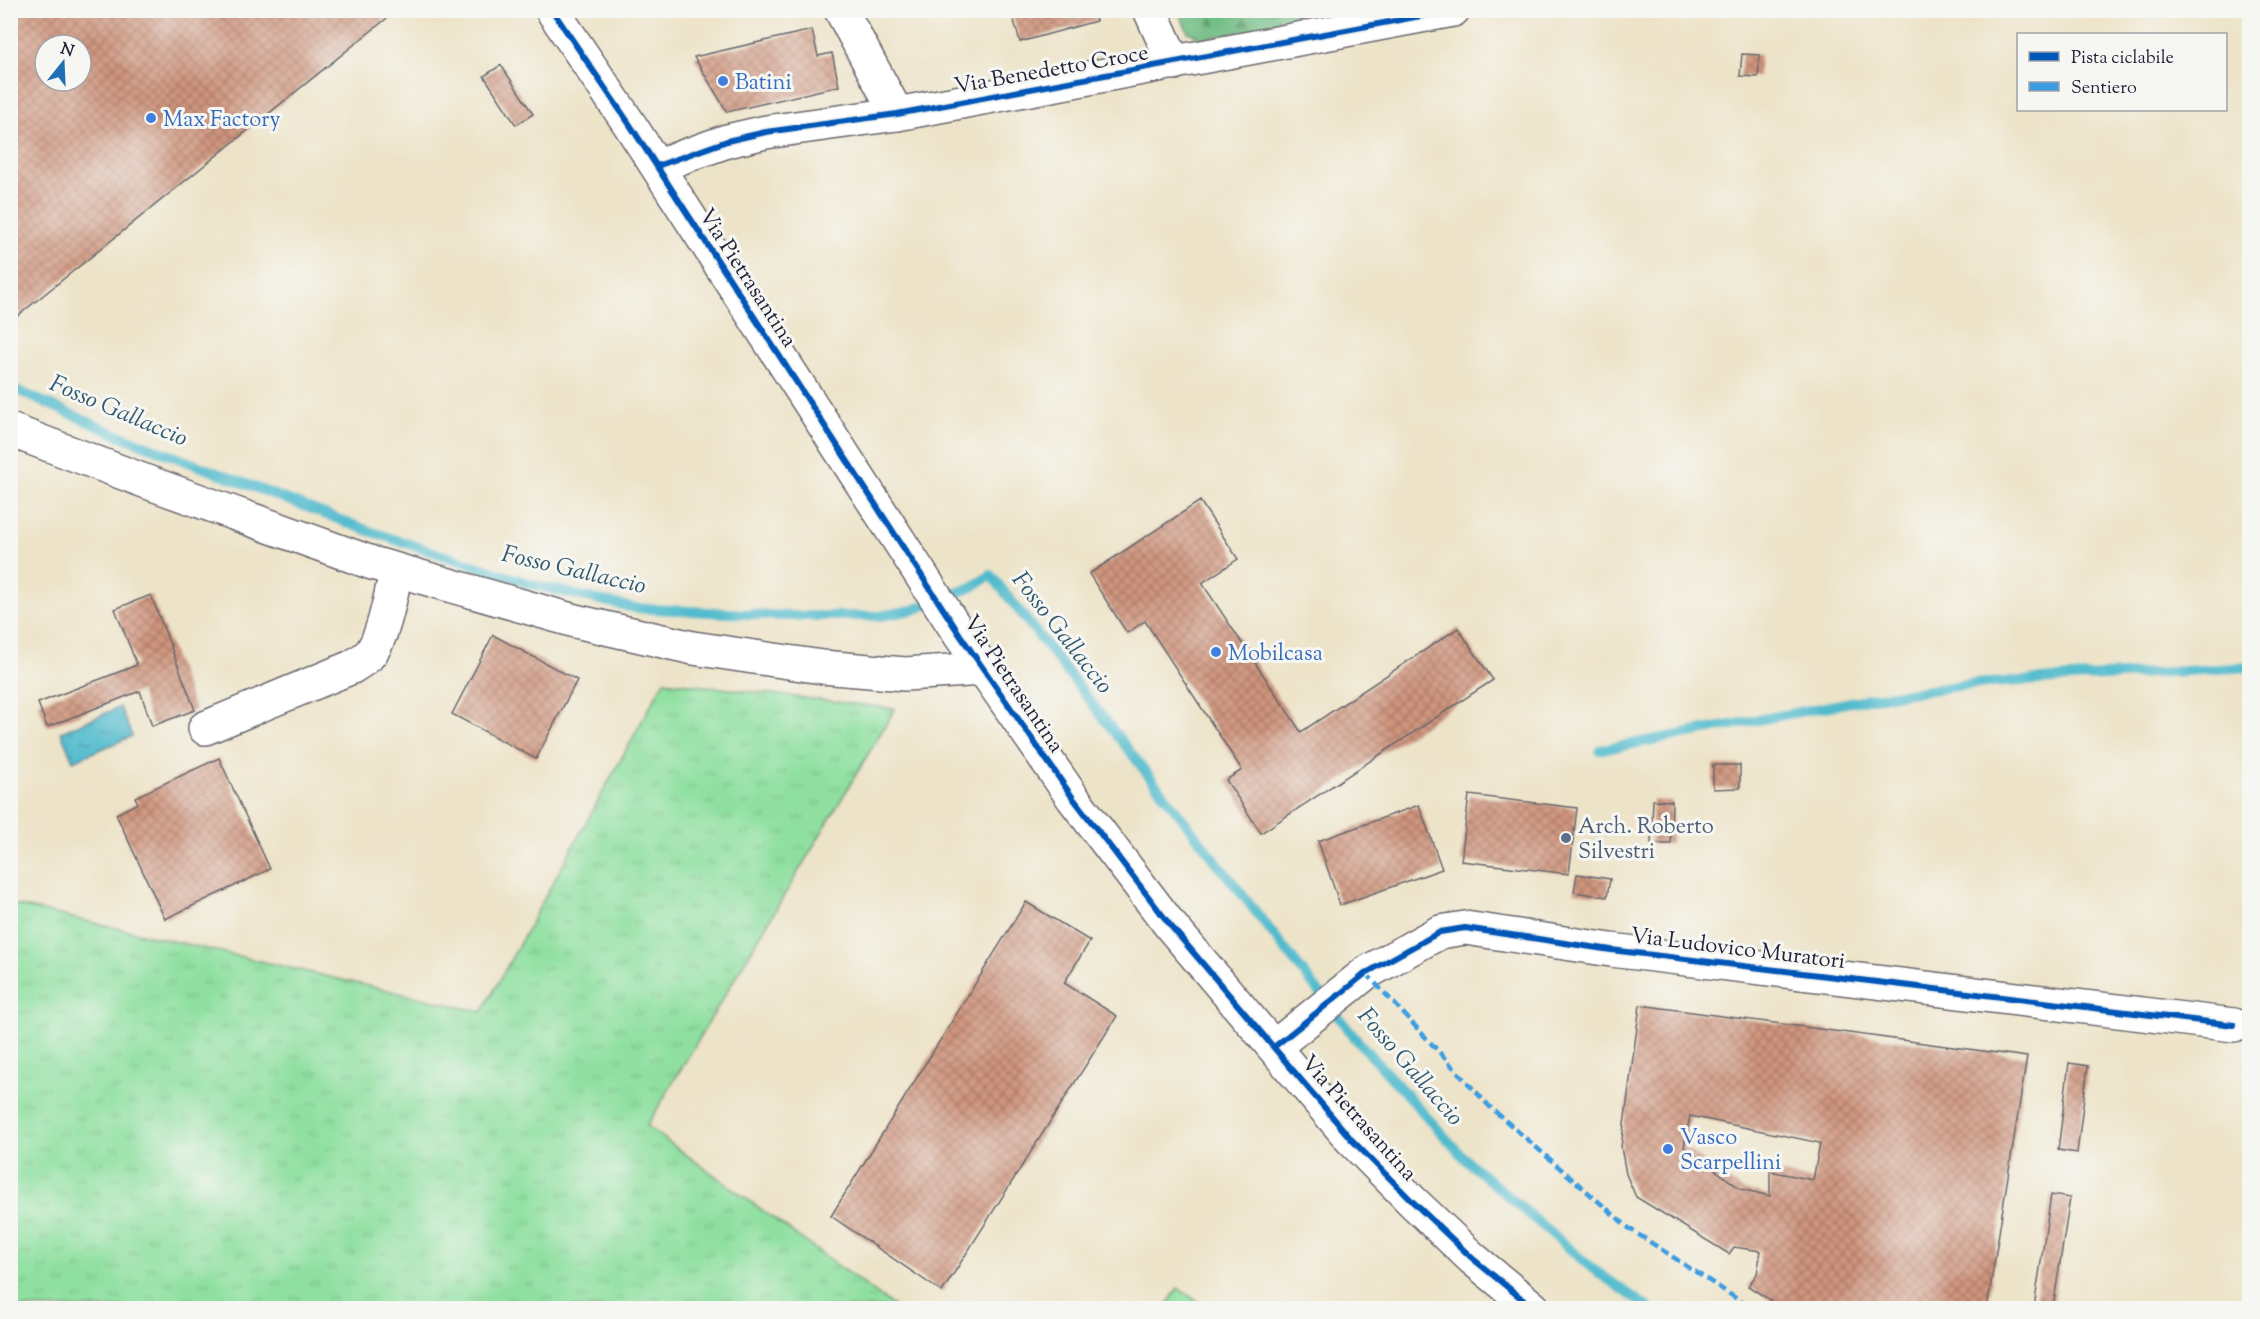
<svg xmlns="http://www.w3.org/2000/svg" width="2260" height="1319" font-family="'Sorts Mill Goudy',serif">
<defs>
<pattern id="grass-tufts" width="24" height="20" patternUnits="userSpaceOnUse" patternTransform="scale(1.5)"><rect width="24" height="20" fill="#8fe0a0"/><path d="M3 7l-1-3M5 7V3M7 7l1-3M15 17l-1-3M17 17v-4M19 17l1-3" fill="none" stroke="#7bc08b"/></pattern>
<pattern id="forest-firs" width="22" height="20" patternUnits="userSpaceOnUse" patternTransform="scale(1.5)"><rect width="22" height="20" fill="#73be86"/><path d="M5 1l3.5 6h-7zM16 11l3.5 6h-7z" fill="#5e9a6f"/></pattern>
<pattern id="water-ripples" width="26" height="14" patternUnits="userSpaceOnUse" patternTransform="scale(1.5)"><rect width="26" height="14" fill="#51bbcd"/><path d="M2 4q2-2 4 0t4 0M15 11q2-2 4 0t4 0" fill="none" stroke="#4398a8"/></pattern>
<pattern id="building-cross-hatch" width="8" height="8" patternUnits="userSpaceOnUse" patternTransform="scale(1.5)"><rect width="8" height="8" fill="#d0957d"/><path d="M0 0l8 8M0 8l8-8" fill="none" stroke="#a87968"/></pattern>
</defs>
<rect width="100%" height="100%" fill="#f6f6f2"/>
<filter id="ink" filterUnits="userSpaceOnUse"><feTurbulence type="fractalNoise" baseFrequency=".0167" numOctaves="2"/><feDisplacementMap in="SourceGraphic" scale="12" xChannelSelector="R" yChannelSelector="G"/><feConvolveMatrix kernelMatrix="1 2 1 2 8 2 1 2 1" color-interpolation-filters="sRGB"/></filter>
<filter id="wash" filterUnits="userSpaceOnUse"><feTurbulence type="fractalNoise" baseFrequency=".008" numOctaves="4" result="noise"/><feDisplacementMap in="SourceGraphic" scale="24" xChannelSelector="R" yChannelSelector="G"/><feGaussianBlur stdDeviation="1.35" result="paint"/><feColorMatrix in="noise" values="0 0 0 0 0 0 0 0 0 0 0 0 0 0 0 0 0 1.4 0 .05"/><feComposite in="paint" operator="in"/></filter>
<g filter="url(#wash)">
<rect width="100%" height="100%" fill="#ede3c8"/>
<g fill="url(#grass-tufts)" stroke="#58816e" stroke-width="1.5">
<polygon points="664,681 895,709 647,1126 896,1308 11,1308 11,904 482,1012"/>
<polygon points="1178,1288 1207,1308 1165,1308"/>
</g>
<polygon fill="url(#forest-firs)" stroke="#4a7060" stroke-width="1.5" points="1178,11 1348,11 1202,39 1188,32"/>
<polygon fill="url(#water-ripples)" stroke="#3a6e84" stroke-width="1.5" points="120,707 132,736 73,761 61,732"/>
<g fill="none" stroke-linecap="round" stroke-linejoin="round">
<g stroke="#51bbcd" stroke-width="10">
<polyline points="10,387 118,435 369,531 534,585 634,608 785,616 880,616 913,610 972,587 991,575 1355,1038 1467,1161 1593,1269 1649,1308"/>
<polyline points="1600,750 1872,698 1973,684 2250,667"/>
</g>
</g>
<g id="blocks">
<g fill="url(#building-cross-hatch)" fill-rule="evenodd">
<path d="M10,10H397L15,318L10,312ZM45,45H81V81H45Z"/>
<polygon points="1011,10 1093,10 1096,21 1020,42"/>
<polygon points="812,30 818,56 832,53 839,86 727,112 694,57"/>
<polygon points="1742,54 1760,55 1758,77 1740,76"/>
<polygon points="501,65 533,114 516,125 484,76"/>
<polygon points="1200,501 1238,559 1202,583 1301,732 1458,628 1493,680 1261,833 1226,780 1242,770 1145,621 1127,633 1089,574"/>
<polygon points="151,595 195,710 152,726 140,691 47,727 38,703 137,665 115,609"/>
<polygon points="493,635 577,680 536,759 452,714"/>
<polygon points="219,758 270,869 165,919 116,814 138,803 135,797"/>
<polygon points="1713,765 1740,765 1740,788 1713,789"/>
<polygon points="1469,795 1577,808 1569,874 1461,861"/>
<polygon points="1653,800 1672,801 1671,844 1651,844"/>
<polygon points="1419,805 1442,869 1340,905 1318,841"/>
<polygon points="1577,874 1610,879 1607,897 1574,892"/>
<polygon points="1026,902 1090,941 1064,983 1117,1016 942,1292 831,1216"/>
<path d="M1640,1005L2027,1057L1987,1308H1924L1895,1304L1894,1308H1782L1748,1286L1757,1274L1761,1251L1734,1247L1729,1254L1636,1197L1626,1174L1621,1147ZM1690,1116L1820,1143L1813,1180L1770,1171V1196L1741,1189L1684,1147Z"/>
<polygon points="2069,1063 2088,1066 2077,1153 2058,1150"/>
<polygon points="2051,1195 2070,1198 2053,1308 2034,1308"/>
</g>
</g>
</g>
<g filter="url(#ink)">
<use href="#blocks" fill-opacity="0" stroke="#69666c" stroke-width="1.5"/>
<g fill="none" stroke-linecap="round" stroke-linejoin="round">
<g stroke="#69666c" stroke-width="36">
<g id="minor">
<polyline points="552,10 630,125 960,635 1073,798 1170,925 1352,1140 1412,1201 1472,1258 1533,1308"/>
<polyline points="841,10 897,114"/>
<polyline points="1150,10 1174,63"/>
<polyline points="657,166 727,141 766,132 897,114 1453,10"/>
<polyline points="10,430 147,482 372,563 575,621 693,648 822,667 905,674 983,669"/>
<path d="M205,728L352,667C357,664 363,660 368,656C383,641 392,591 396,570"/>
<polyline points="1274,1047 1366,973 1440,932 1465,928 1611,950 2234,1025"/>
</g>
</g>
<use href="#minor" stroke="#fff" stroke-width="33"/>
<polyline stroke="#3c9ce2" stroke-width="4.5" stroke-dasharray="9 4.5" stroke-linecap="butt" points="1366,973 1490,1107 1630,1229 1751,1308"/>
<g stroke="#f6f6f2" stroke-width="10">
<g id="cycleway">
<polyline points="552,10 630,125 960,635 1073,798 1170,925 1352,1140 1412,1201 1472,1258 1533,1308"/>
<polyline points="657,166 727,141 766,132 897,114 1453,10"/>
<polyline points="1274,1047 1366,973 1440,932 1465,928 1611,950 2234,1025"/>
</g>
</g>
<use href="#cycleway" stroke="#0057b8" stroke-width="6"/>
</g>
</g>
<g fill="#3f7fe0" stroke="#f6f6f2" stroke-width="2">
<circle cx="723" cy="81" r="6"/>
<circle cx="151" cy="118" r="6"/>
<circle cx="1216" cy="652" r="6"/>
<circle cx="1668" cy="1149" r="6"/>
</g>
<circle fill="#5c6f8a" stroke="#f6f6f2" stroke-width="2" cx="1566" cy="838" r="6"/>
<g text-anchor="middle" stroke-width="6" stroke-linejoin="round" paint-order="stroke">
<g font-size="22" fill="#22223b" stroke="#f6f6f2">
<text transform="translate(1051 68) rotate(-10)" y="8">Via Benedetto Croce</text>
<text transform="translate(749 277) rotate(57)" y="8">Via Pietrasantina</text>
<text transform="translate(1015 683) rotate(56)" y="8">Via Pietrasantina</text>
<text transform="translate(1738 947) rotate(7)" y="8">Via Ludovico Muratori</text>
<text transform="translate(1360 1117) rotate(48)" y="8">Via Pietrasantina</text>
</g>
<g font-size="22" fill="#366cbe" stroke="#f6f6f2" text-anchor="start">
<text x="735" y="89">Batini</text>
<text x="163" y="126">Max Factory</text>
<text x="1228" y="660">Mobilcasa</text>
<text x="1680" y="1144">Vasco<tspan x="1680" dy="25">Scarpellini</tspan></text>
</g>
<g font-size="22" fill="#4e5e75" stroke="#f6f6f2" text-anchor="start">
<text x="1578" y="833">Arch. Roberto<tspan x="1578" dy="25">Silvestri</tspan></text>
</g>
<g font-size="24" font-style="italic" fill="#32586e" stroke="#f6f6f2">
<text transform="translate(119 410) rotate(23)" y="8">Fosso Gallaccio</text>
<text transform="translate(574 569) rotate(13)" y="8">Fosso Gallaccio</text>
<text transform="translate(1063 632) rotate(52)" y="8">Fosso Gallaccio</text>
<text transform="translate(1411 1066) rotate(49)" y="8">Fosso Gallaccio</text>
</g>
</g>
<rect width="2260" height="1319" fill="none" stroke="#f6f6f2" stroke-width="36"/>
<rect x="2017" y="33" width="210" height="78" fill="#f6f6f2" stroke="#a1a1a9" stroke-width="1.5"/>
<rect x="2029" y="52" width="30" height="9" fill="#0057b8" stroke="#a1a1a9" stroke-width="1.5"/>
<text x="2071" y="63" font-size="18" fill="#22223b">Pista ciclabile</text>
<rect x="2029" y="82" width="30" height="9" fill="#3c9ce2" stroke="#a1a1a9" stroke-width="1.5"/>
<text x="2071" y="93" font-size="18" fill="#22223b">Sentiero</text>
<g transform="translate(63 63) rotate(18)"><circle r="28" fill="#f6f6f2" stroke="#a1a1a9" stroke-width="1.5"/>
<path d="M0-4.5L10 22L0 15L-10 22Z" fill="#1f6fb2"/>
<text y="-9" font-size="16" font-weight="bold" text-anchor="middle" fill="#22223b">N</text>
</g>
</svg>
